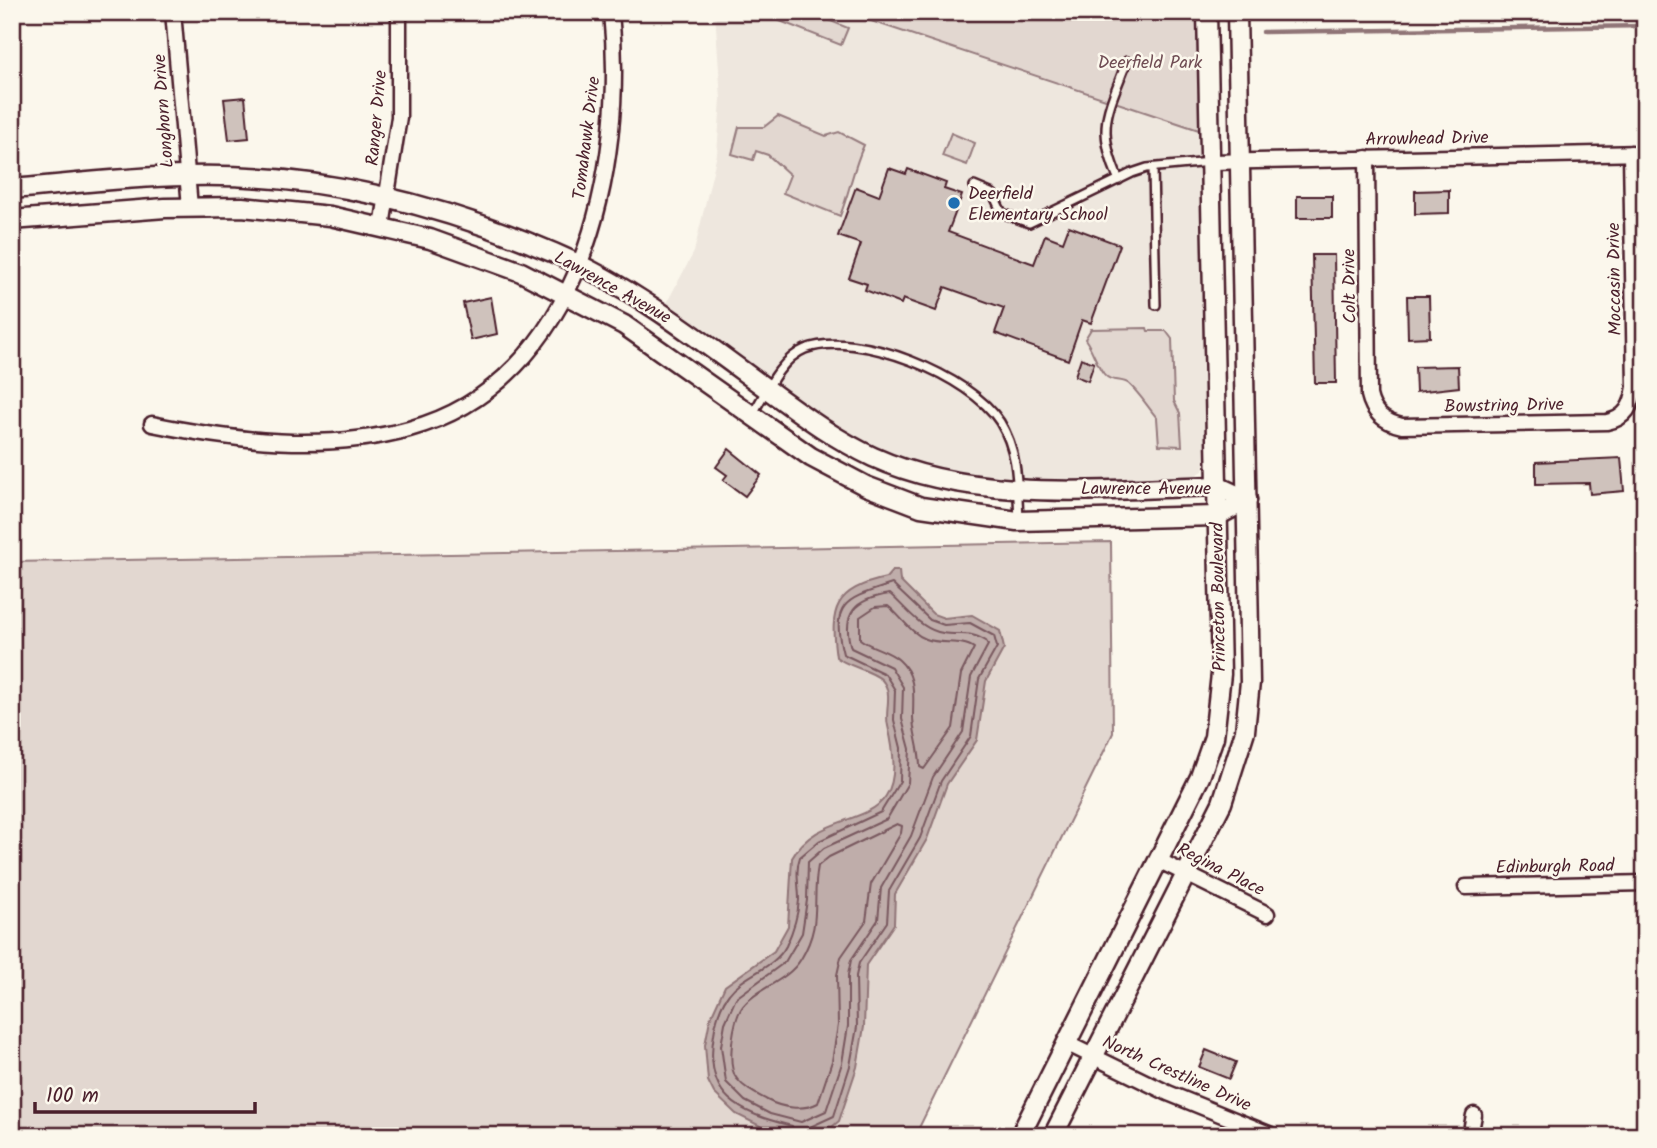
<svg xmlns="http://www.w3.org/2000/svg" width="1657" height="1148" font-family="Kalam,sans-serif">
<rect width="100%" height="100%" fill="#fbf7ec"/>
<filter id="ink" filterUnits="userSpaceOnUse"><feTurbulence type="fractalNoise" baseFrequency=".0143" numOctaves="2"/><feDisplacementMap in="SourceGraphic" scale="14" xChannelSelector="R" yChannelSelector="G"/><feConvolveMatrix kernelMatrix="1 2 1 2 8 2 1 2 1" color-interpolation-filters="sRGB"/></filter>
<g filter="url(#ink)">
<polygon fill="#eee7de" points="715,12 844,12 1202,131 1207,454 1203,471 1189,479 993,480 910,462 858,441 814,413 665,306 694,252 717,154 721,99"/>
<g fill="#e2d7d0" stroke="#967b7e" stroke-width="2">
<polygon points="769,12 809,12 848,28 841,45 767,16"/>
<polygon points="844,12 1200,12 1202,131"/>
<path d="M778,116L826,136L839,132L864,145C853,168 850,191 840,216L783,193L790,175L768,155L756,151L753,160L732,154L739,127H764Z"/>
<polygon points="951,133 975,143 967,165 942,156"/>
<path d="M1147,328L1148,331H1166L1172,339L1174,401L1180,413L1182,446L1159,445L1157,418C1147,406 1140,394 1129,384C1121,378 1111,383 1104,374C1096,364 1093,350 1085,339L1091,329Z"/>
<polygon points="1111,542 1113,733 915,1136 12,1136 12,562"/>
</g>
<path fill="#bfadaa" stroke="#907477" stroke-width="2" d="M892,571H899L900,581L933,614L944,618L972,615L1000,631L1004,648L986,681L977,740L947,784L927,839L895,894L894,924L866,965L864,1027L857,1067L839,1121L832,1127L800,1134L766,1129L736,1114L714,1093L708,1081L705,1045L710,1019L725,986L774,951L788,926L792,858C826,797 917,844 888,726C884,710 894,694 882,680C872,670 848,667 836,657C829,608 835,589 886,578Z"/>
<g fill="none" stroke-linecap="round" stroke-linejoin="round">
<g stroke="#79585e" stroke-width="2">
<path d="M890,594C905,607 918,626 938,632C957,638 964,628 986,641L988,645L971,677L963,732L933,777L911,836L881,888L878,920L851,960L848,975V1026L842,1063L826,1111L801,1122L770,1114L745,1101L726,1082L721,1046L725,1023L736,998L785,962L802,933L807,900L808,862L824,848L887,819L908,783L910,749L902,719L903,687L891,667L851,648C841,613 855,599 890,594Z"/>
<path d="M888,606C901,616 910,633 926,639C941,645 962,639 974,648L961,674L953,728L924,769L920,767C920,748 913,733 913,717C913,696 917,676 899,660C888,650 871,648 860,639V617L875,607Z"/>
<path d="M897,824L902,826L901,833L871,884L866,921L841,957L837,975L838,1025L832,1061L818,1103C803,1111 782,1108 767,1100C756,1094 745,1089 737,1079C726,1066 733,1019 743,1006C758,987 787,982 801,959C823,922 811,903 818,866L829,857Z"/>
<path d="M796,1136L792,1126C739,1113 703,1097 714,1034C716,1020 720,1005 729,994C744,974 774,969 786,946C793,931 798,916 799,900C799,885 795,871 800,857L819,841L881,812L900,781L901,748L894,720L895,690L885,674L843,654C829,600 850,598 892,584L930,620L944,625L970,623L994,636L997,647L979,679L971,736L941,781L920,838L889,891L887,922L859,963L856,976L857,1027L850,1066L834,1116L810,1127L807,1136"/>
</g>
<polyline stroke="#907477" stroke-width="4.5" points="1263,32 1645,26"/>
</g>
<g fill="#cfc2bc" stroke="#4a1f2b" stroke-width="2">
<polygon points="245,97 249,138 229,140 224,99"/>
<polygon points="889,168 906,174 908,169 946,183 944,189 962,195 948,232 1034,264 1045,235 1063,242 1069,226 1120,245 1091,323 1082,320 1068,360 995,333 1004,308 945,287 936,311 903,299 901,304 865,290 867,284 849,278 861,244 838,236 856,187 879,196"/>
<polygon points="1449,190 1449,213 1415,214 1415,191"/>
<rect x="1297" y="196" width="35" height="22"/>
<polygon points="1312,255 1334,255 1336,383 1315,383"/>
<polygon points="1407,296 1429,296 1430,337 1408,338"/>
<polygon points="491,297 497,334 471,340 463,303"/>
<polygon points="1081,358 1094,363 1088,381 1075,376"/>
<polygon points="1458,366 1459,387 1416,392 1415,367"/>
<polygon points="729,449 761,475 745,496 723,480 727,475 716,467"/>
<polygon points="1621,458 1624,491 1590,494 1589,483 1536,484 1536,462"/>
<polygon points="1206,1050 1236,1062 1229,1079 1199,1067"/>
</g>
<g fill="none" stroke-linecap="round" stroke-linejoin="round">
<g stroke="#4a1f2b" stroke-width="12">
<g id="service">
<polyline points="1153,168 1156,305"/>
<path d="M1119,180C1095,127 1108,111 1127,61"/>
<polyline points="974,186 993,194 1002,213 1029,223 1132,173 1147,168 1210,162"/>
<path d="M752,415C765,394 780,359 805,349C857,329 971,376 1000,422C1019,453 1017,485 1019,520"/>
</g>
</g>
<g stroke="#4a1f2b" stroke-width="19">
<g id="minor">
<polyline points="173,12 190,207"/>
<path d="M1367,158L1369,395C1373,413 1384,422 1402,426L1607,422C1626,418 1632,406 1635,387L1631,153"/>
<polyline points="1211,162 1645,153"/>
<polyline points="382,227 399,117 399,12"/>
<path d="M152,424C236,441 325,452 409,429C581,383 627,167 611,12"/>
<polyline points="1158,860 1267,914"/>
<polyline points="1466,887 1645,883"/>
<polyline points="1066,1043 1168,1093 1274,1136"/>
<polyline points="1470,1136 1474,1115"/>
</g>
</g>
<g stroke="#4a1f2b" stroke-width="23">
<g id="tertiary">
<path d="M12,189C70,184 128,177 185,176C313,172 437,203 554,253C629,285 695,336 760,384C796,410 832,438 873,457C977,504 1105,489 1217,486L1247,500"/>
<polyline points="12,220 165,208 242,207 330,216 430,239 521,272 624,325 811,457 866,486 921,507 1017,521 1217,516 1247,500"/>
<polyline points="1020,1136 1200,777 1214,737 1221,674 1207,12"/>
<polyline points="1053,1136 1222,803 1245,731 1250,682 1237,12"/>
</g>
</g>
<use href="#service" stroke="#fbf7ec" stroke-width="7"/>
<use href="#minor" stroke="#fbf7ec" stroke-width="14"/>
<use href="#tertiary" stroke="#fbf7ec" stroke-width="18"/>
</g>
</g>
<circle fill="#1f6fb2" stroke="#fbf7ec" stroke-width="2.5" cx="954" cy="203" r="7"/>
<g text-anchor="middle" stroke-width="5" stroke-linejoin="round" paint-order="stroke">
<g font-size="18" fill="#704d54" stroke="#fbf7ec">
<text x="1150" y="68">Deerfield Park</text>
</g>
<g font-size="18" fill="#4a1f2b" stroke="#fbf7ec">
<text transform="translate(163 111) rotate(-94)" y="6">Longhorn Drive</text>
<text transform="translate(376 118) rotate(-85)" y="6">Ranger Drive</text>
<text transform="translate(586 138) rotate(-83)" y="6">Tomahawk Drive</text>
<text transform="translate(1427 138) rotate(-1)" y="6">Arrowhead Drive</text>
<text transform="translate(1614 279) rotate(-91)" y="6">Moccasin Drive</text>
<text transform="translate(1349 286) rotate(-91)" y="6">Colt Drive</text>
<text transform="translate(613 287) rotate(29)" y="6">Lawrence Avenue</text>
<text transform="translate(1504 405) rotate(-1)" y="6">Bowstring Drive</text>
<text x="1146" y="494">Lawrence Avenue</text>
<text transform="translate(1218 597) rotate(-91)" y="6">Princeton Boulevard</text>
<text transform="translate(1555 866) rotate(-1)" y="6">Edinburgh Road</text>
<text transform="translate(1221 869) rotate(27)" y="6">Regina Place</text>
<text transform="translate(1177 1073) rotate(24)" y="6">North Crestline Drive</text>
</g>
<g font-size="18" fill="#4a1f2b" stroke="#fbf7ec" text-anchor="start">
<text x="968" y="199">Deerfield<tspan x="968" dy="21">Elementary School</tspan></text>
</g>
</g>
<rect width="1657" height="1148" fill="none" stroke="#fbf7ec" stroke-width="42"/>
<rect x="21" y="21" width="1615" height="1106" fill="none" stroke="#4a1f2b" stroke-width="2.5" filter="url(#ink)"/>
<path d="M35 1102v10h220v-10" fill="none" stroke="#4a1f2b" stroke-width="3.5"/>
<text x="46" y="1102" font-size="21" fill="#4a1f2b" stroke="#fbf7ec" stroke-width="5" paint-order="stroke">100 m</text>
</svg>
